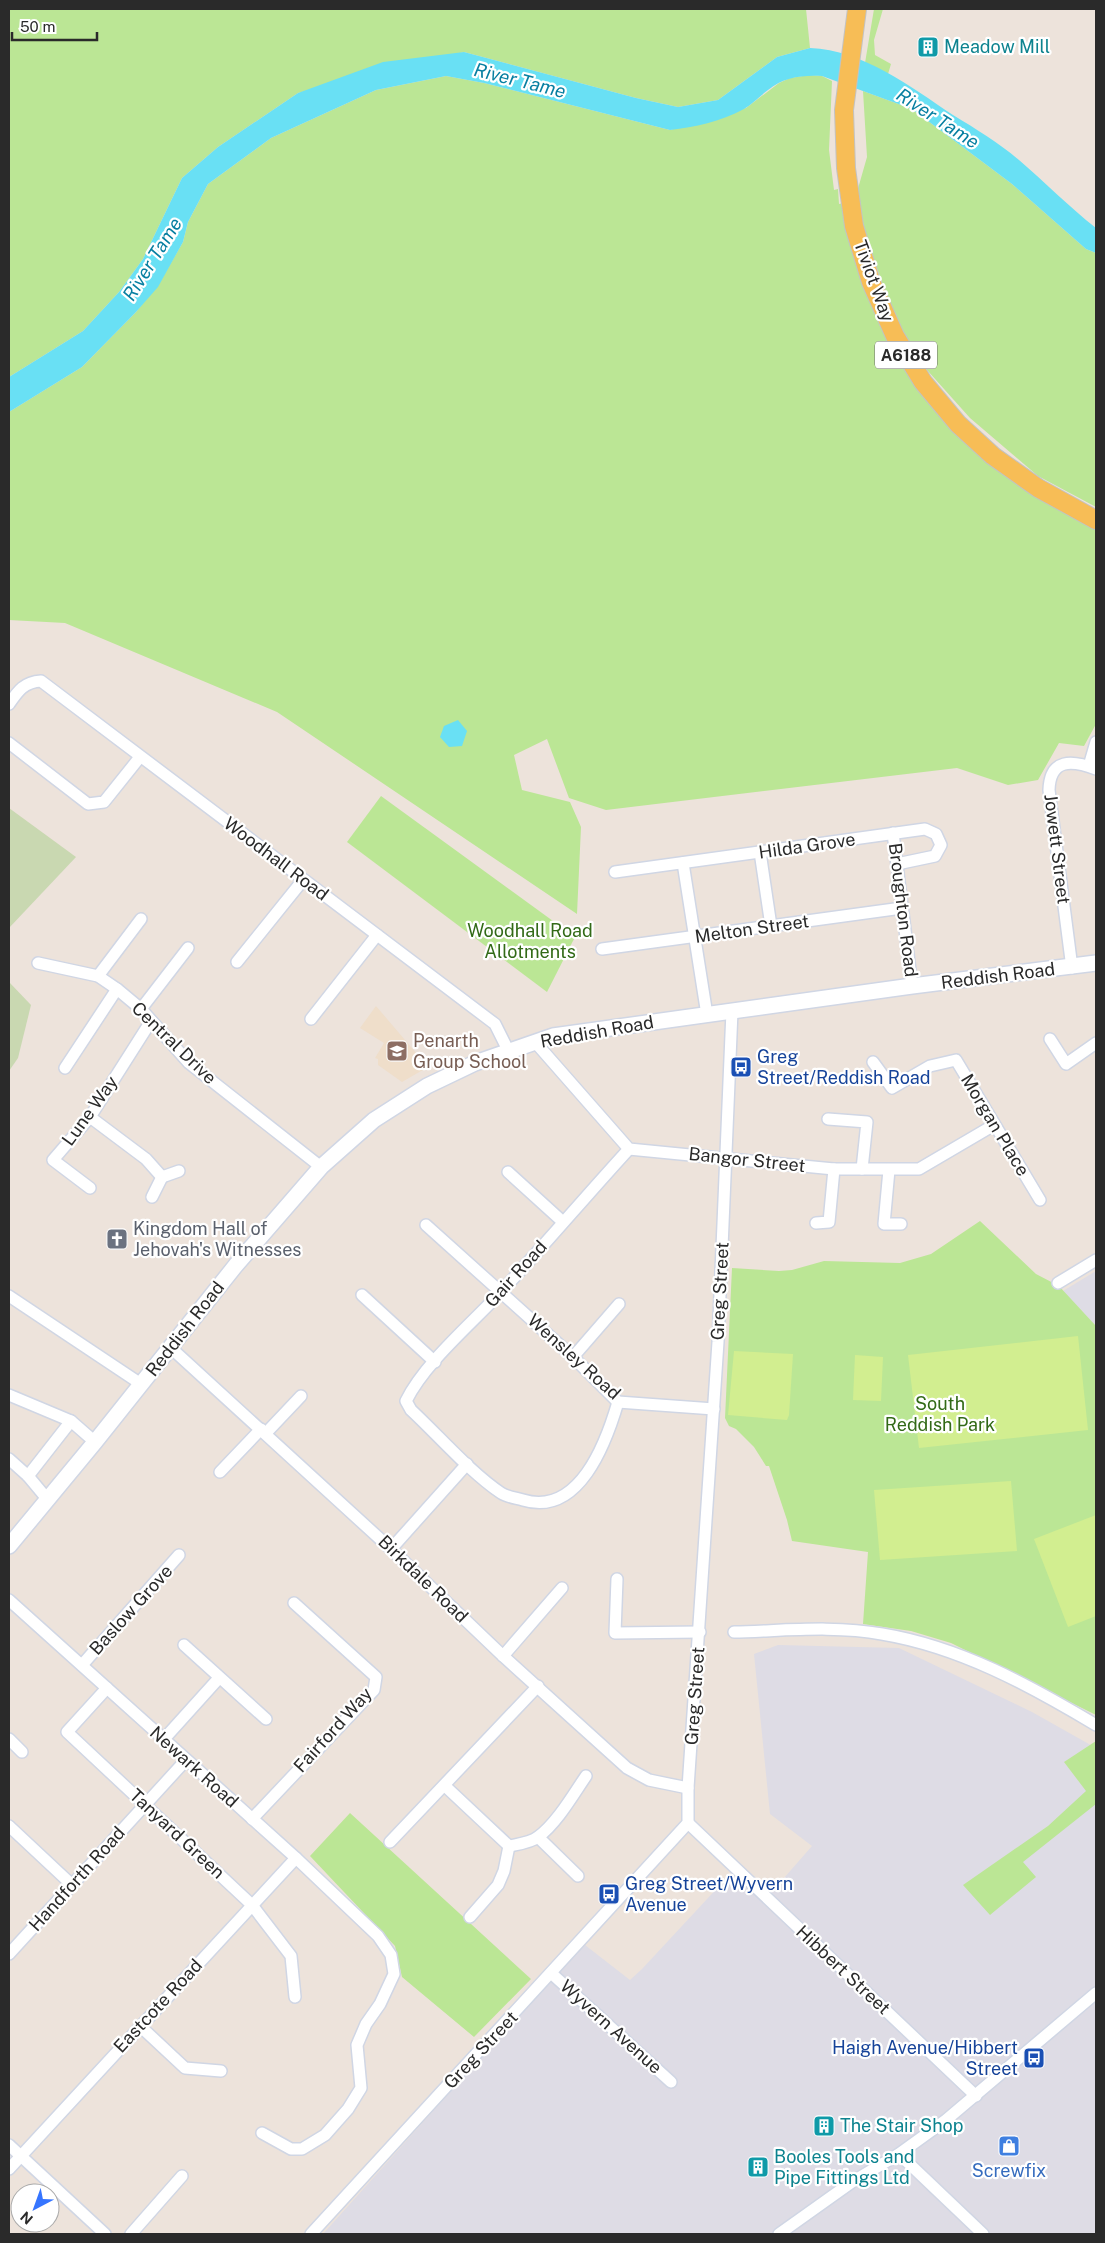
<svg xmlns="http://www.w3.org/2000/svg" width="1105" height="2243" font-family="'Public Sans',sans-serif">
<rect width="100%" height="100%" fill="#ede3db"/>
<g fill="#dedce5">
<polygon points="1096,1271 1096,1326 1063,1291"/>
<polygon points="778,1645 899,1648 1032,1712 1096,1748 1096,2234 323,2234 478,2061 585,1945 630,1980 642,1969 734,1870 770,1894 812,1846 770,1814 754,1654"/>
</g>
<polygon fill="#efdeca" points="376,1006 428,1067 402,1082 378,1065 378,1059 375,1058 384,1043 360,1028"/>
<g fill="#bbe695">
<polygon points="9,9 806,9 810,48 777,57 718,100 678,107 636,98 464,52 298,93 218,147 182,178 143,259 119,292 83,331 9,377"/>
<polygon points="874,9 883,9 874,40 875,55 891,64 888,74 865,63"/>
<polygon points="809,75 822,76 832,81 829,150 834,190 838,189 839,204 844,203 867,292 880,326 894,351 981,456 1021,486 1096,530 1096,724 1084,746 1059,743 1038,780 1008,785 957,768 606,810 569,798 547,739 514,755 522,790 570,802 581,827 577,914 277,712 65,623 9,620 9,412 82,367 136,312 160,282 183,242 188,222 208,184 271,138 376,90 446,76 484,83 670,130 746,108 779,83 790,78"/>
<polygon points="863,91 912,109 1012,184 1086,249 1096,253 1096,507 1038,476 970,418 927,370 899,329 866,238 857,192 867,157"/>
<polygon points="381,796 575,937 547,992 347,842"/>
<polygon points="980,1221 1036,1274 1059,1286 1096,1326 1096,1715 951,1643 911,1631 863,1624 868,1552 792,1541 787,1520 769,1466 766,1466 754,1447 736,1429 729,1426 725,1418 732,1268 779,1271 792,1270 824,1261 900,1263 931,1254"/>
<polygon points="1096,1741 1096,1804 1023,1862 1036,1877 990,1915 963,1885 1048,1826 1086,1791 1064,1762"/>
<polygon points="350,1813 531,1979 474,2037 402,1977 395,1946 310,1856"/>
</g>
<g fill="#c9d8b1">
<polygon points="9,808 76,857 9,928"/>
<polygon points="9,982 31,1005 18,1058 9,1071"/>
</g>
<g fill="#d2ee90">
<polygon points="1078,1336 1088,1430 919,1448 908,1355"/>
<polygon points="734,1351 793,1354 789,1415 787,1420 728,1415"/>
<polygon points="855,1355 883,1357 881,1401 853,1400"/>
<polygon points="1011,1481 1017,1551 880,1560 874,1490"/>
<polygon points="1096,1515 1096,1616 1068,1627 1034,1539"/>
</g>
<g fill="#69e0f4">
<path d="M810,48C863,50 911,87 953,115C976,129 999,143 1019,160C1045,182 1069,207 1096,228V253L1086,249L1012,184L912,109L822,76C802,75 784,77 768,90C760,96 752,104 744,109C720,122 695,127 670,130L484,83L446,76L376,90L271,138L208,184L188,222L183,242L158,287L136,312L82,367L9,412V377L83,331L119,292L143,259L182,178L218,147L298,93L383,62L464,52L636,98L678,107L718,100L777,57Z"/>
<polygon points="458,720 467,731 462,746 449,747 440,737 444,726"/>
</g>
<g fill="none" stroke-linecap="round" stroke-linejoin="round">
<g stroke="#d0d6e4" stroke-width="14">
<g id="street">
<path d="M9,704C18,691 24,682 41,681L495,1024L509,1052"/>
<polyline points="9,743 88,804 104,802 140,757"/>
<polyline points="1089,766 1096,742"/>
<polyline points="893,833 912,986"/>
<polyline points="760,852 771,926"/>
<polyline points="683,863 707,1015"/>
<polyline points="615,872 925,829 936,834 941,845 935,856 897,864"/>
<polyline points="602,949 902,908"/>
<polyline points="237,962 303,880"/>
<polyline points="38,963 98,976 117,989 141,1009 189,1063 321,1167"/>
<path d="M1072,968L1049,790C1050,758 1072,760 1096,769"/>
<polyline points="98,976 141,919"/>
<polyline points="141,1009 188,948"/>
<polyline points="311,1019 377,935"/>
<polyline points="1050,1039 1066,1064 1096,1043"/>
<polyline points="536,1043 629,1149 834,1169 919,1169 994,1125"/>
<polyline points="873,1062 892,1088 930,1066 956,1060 1040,1200"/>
<polyline points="65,1068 117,989"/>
<polyline points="90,1117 146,1159 162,1177 179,1171"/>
<polyline points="828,1119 867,1122 862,1169"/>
<polyline points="889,1170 884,1224 901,1224"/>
<polyline points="508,1172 563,1222"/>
<polyline points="90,1188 53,1160 90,1117 151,1021"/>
<polyline points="152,1197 162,1177"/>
<polyline points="816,1223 829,1222 834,1169"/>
<polyline points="426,1225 573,1357 618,1402 714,1409"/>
<polyline points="1058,1283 1096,1260"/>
<polyline points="362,1295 435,1362"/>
<polyline points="9,1296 141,1384"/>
<polyline points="171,1348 391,1549 503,1656 627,1768 649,1780 688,1788"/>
<polyline points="573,1357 619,1304"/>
<polyline points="9,1395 71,1421 95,1442"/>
<path d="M618,1402C606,1443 579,1517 523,1500C516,1498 507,1497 501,1493C471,1473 438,1435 411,1410L406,1401C424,1364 470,1325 499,1294C543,1247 585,1197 629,1149"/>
<polyline points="266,1433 301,1396"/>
<polyline points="9,1459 28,1476 48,1500"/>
<polyline points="220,1472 261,1429"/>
<polyline points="28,1476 71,1421"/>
<polyline points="391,1549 467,1464"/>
<polyline points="617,1579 615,1633 700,1632"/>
<polyline points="9,1600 296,1858 378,1936 391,1955 394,1974 380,2004 366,2024 357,2045 361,2088 348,2109 325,2135 302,2149 291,2149 262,2133"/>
<path d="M734,1632C782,1631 834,1625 882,1634C960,1647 1029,1685 1096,1725"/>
<polyline points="184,1645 266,1719"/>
<polyline points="503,1656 562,1588"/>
<polyline points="82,1665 179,1555"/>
<polyline points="107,1688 67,1732 252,1905 291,1956 295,1997"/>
<polyline points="9,1739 22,1752"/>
<polyline points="164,1739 219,1678"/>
<path d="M445,1786L509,1846C518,1844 530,1843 538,1837C557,1823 573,1795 586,1776"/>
<polyline points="252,1819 374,1690 376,1677 294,1603"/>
<polyline points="688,1823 976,2096"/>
<polyline points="9,1826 71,1884"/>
<polyline points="538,1837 578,1876"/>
<polyline points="390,1842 538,1686"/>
<polyline points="470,1917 498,1885 504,1871 509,1846"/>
<polyline points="9,1954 186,1760"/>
<polyline points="551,1973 671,2082"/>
<polyline points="140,2026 185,2068 221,2071"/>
<polyline points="9,2145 105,2234"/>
<polyline points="899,2154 983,2234"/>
<polyline points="9,2169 296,1858"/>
<polyline points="131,2234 182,2176"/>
<polyline points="311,2234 688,1823 688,1788 718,1342 732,1011"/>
<polyline points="779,2234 852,2182 899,2154 946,2120 1096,1993"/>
</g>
</g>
<g stroke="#d0d6e4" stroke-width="18">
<polyline id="secondary" points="9,1546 95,1442 236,1265 321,1167 374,1120 427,1086 475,1063 553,1036 912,986 1096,963"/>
</g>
<g stroke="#c3c3c3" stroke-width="20">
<polyline id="primary" points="857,9 844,110 846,168 854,226 871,282 895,336 923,382 958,424 993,456 1038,488 1096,520"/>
</g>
<use href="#street" stroke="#fff" stroke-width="11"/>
<use href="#secondary" stroke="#fff" stroke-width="15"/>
<use href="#primary" stroke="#f7bd56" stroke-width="18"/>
</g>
<defs>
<g id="building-square" transform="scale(1.125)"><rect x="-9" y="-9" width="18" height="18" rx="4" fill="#0f9aa8" stroke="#fff"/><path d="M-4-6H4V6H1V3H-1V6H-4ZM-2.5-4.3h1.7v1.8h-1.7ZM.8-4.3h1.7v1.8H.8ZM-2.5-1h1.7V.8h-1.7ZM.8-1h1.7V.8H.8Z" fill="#fff"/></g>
<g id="school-square" transform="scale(1.125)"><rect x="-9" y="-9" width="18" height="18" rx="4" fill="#8d6e63" stroke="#fff"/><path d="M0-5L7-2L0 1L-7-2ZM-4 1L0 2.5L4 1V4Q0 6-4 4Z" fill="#fff"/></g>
<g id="bus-square" transform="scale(1.125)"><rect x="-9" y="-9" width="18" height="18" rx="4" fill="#1a4fb4" stroke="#fff"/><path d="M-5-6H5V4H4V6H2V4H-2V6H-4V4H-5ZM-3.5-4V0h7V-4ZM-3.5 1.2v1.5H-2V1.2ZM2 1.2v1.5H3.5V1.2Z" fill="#fff"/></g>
<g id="church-square" transform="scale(1.125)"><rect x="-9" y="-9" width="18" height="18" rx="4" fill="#6b7280" stroke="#fff"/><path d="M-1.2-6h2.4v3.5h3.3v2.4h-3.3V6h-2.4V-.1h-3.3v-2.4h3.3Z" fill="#fff"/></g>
<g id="shop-square" transform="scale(1.125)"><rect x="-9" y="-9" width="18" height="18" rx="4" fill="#3f7fe0" stroke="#fff"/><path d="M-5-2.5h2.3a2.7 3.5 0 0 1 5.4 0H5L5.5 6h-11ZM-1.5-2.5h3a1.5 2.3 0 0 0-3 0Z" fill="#fff"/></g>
</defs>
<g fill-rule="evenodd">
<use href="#building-square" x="928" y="47"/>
<use href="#school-square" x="397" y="1051"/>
<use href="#bus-square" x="741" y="1067"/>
<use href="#church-square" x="117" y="1239"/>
<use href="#bus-square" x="609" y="1894"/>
<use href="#bus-square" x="1034" y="2058"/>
<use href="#building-square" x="824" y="2126"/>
<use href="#shop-square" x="1009" y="2146"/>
<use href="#building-square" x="758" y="2167"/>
</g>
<g text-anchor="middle" stroke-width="4.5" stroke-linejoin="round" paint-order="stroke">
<rect fill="#fff" stroke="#6a6a6a" stroke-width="1" x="875" y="341.5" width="62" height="27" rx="4"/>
<g font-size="16" font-weight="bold" fill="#2a2a2a">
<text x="906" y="361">A6188</text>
</g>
<g font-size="18" fill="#0d838f" stroke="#fff" text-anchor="start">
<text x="944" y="53">Meadow Mill</text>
<text x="840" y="2132">The Stair Shop</text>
<text x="774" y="2163">Booles Tools and<tspan x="774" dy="21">Pipe Fittings Ltd</tspan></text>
</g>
<g font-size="18" fill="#2a2a2a" stroke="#fff">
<text transform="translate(874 281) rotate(70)" y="6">Tiviot Way</text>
<text transform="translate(807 846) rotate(-8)" y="6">Hilda Grove</text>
<text transform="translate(1057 849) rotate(83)" y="6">Jowett Street</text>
<text transform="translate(276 859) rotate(37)" y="6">Woodhall Road</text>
<text transform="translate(903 910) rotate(83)" y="6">Broughton Road</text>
<text transform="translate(752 929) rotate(-8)" y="6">Melton Street</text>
<text transform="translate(998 976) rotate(-7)" y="6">Reddish Road</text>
<text transform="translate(597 1032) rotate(-10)" y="6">Reddish Road</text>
<text transform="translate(174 1043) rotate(44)" y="6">Central Drive</text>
<text transform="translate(90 1111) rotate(-54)" y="6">Lune Way</text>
<text transform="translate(995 1125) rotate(59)" y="6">Morgan Place</text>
<text transform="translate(747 1160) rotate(6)" y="6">Bangor Street</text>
<text transform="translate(516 1274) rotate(-48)" y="6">Gair Road</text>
<text transform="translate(720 1291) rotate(-87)" y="6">Greg Street</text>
<text transform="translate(185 1329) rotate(-52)" y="6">Reddish Road</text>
<text transform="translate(574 1357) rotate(42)" y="6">Wensley Road</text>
<text transform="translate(423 1579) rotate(44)" y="6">Birkdale Road</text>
<text transform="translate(131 1610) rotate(-48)" y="6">Baslow Grove</text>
<text transform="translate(695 1696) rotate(-86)" y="6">Greg Street</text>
<text transform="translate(333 1730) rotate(-48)" y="6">Fairford Way</text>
<text transform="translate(194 1767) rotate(42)" y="6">Newark Road</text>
<text transform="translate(177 1834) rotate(43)" y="6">Tanyard Green</text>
<text transform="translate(77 1879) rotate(-48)" y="6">Handforth Road</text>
<text transform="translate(843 1970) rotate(43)" y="6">Hibbert Street</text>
<text transform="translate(158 2006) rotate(-47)" y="6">Eastcote Road</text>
<text transform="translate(611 2027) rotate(42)" y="6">Wyvern Avenue</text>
<text transform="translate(481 2050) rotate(-47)" y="6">Greg Street</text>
</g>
<g font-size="18" fill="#326a17" stroke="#fff">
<text x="530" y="937">Woodhall Road<tspan x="530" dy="21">Allotments</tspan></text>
<text x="940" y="1410">South<tspan x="940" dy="21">Reddish Park</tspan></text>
</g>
<g font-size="18" fill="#785e54" stroke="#fff" text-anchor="start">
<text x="413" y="1047">Penarth<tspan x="413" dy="21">Group School</tspan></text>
</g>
<g font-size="18" fill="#164399" stroke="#fff" text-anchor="start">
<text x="757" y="1063">Greg<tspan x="757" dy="21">Street/Reddish Road</tspan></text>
<text x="625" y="1890">Greg Street/Wyvern<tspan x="625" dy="21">Avenue</tspan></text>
<text x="1018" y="2054" text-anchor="end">Haigh Avenue/Hibbert<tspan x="1018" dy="21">Street</tspan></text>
</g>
<g font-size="18" fill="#5b616d" stroke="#fff" text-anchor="start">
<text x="133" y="1235">Kingdom Hall of<tspan x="133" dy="21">Jehovah's Witnesses</tspan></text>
</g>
<g font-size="18" fill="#366cbe" stroke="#fff">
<text x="1009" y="2177">Screwfix</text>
</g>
<g font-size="19" font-style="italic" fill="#077fa1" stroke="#fff">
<text transform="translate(520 80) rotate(14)" y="7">River Tame</text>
<text transform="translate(938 118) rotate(33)" y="7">River Tame</text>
<text transform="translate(152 259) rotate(-58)" y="7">River Tame</text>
</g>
</g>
<rect width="1105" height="2243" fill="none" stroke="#2a2a2a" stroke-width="20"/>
<g transform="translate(35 2208) rotate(221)"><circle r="24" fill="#ffffff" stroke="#aaaaaa"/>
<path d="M0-4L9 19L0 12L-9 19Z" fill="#3675ff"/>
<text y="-8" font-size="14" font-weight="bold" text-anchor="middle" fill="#2a2a2a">N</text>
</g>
<path d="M12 32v8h85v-8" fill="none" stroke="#2a2a2a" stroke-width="2.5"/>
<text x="20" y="32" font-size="15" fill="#2a2a2a" stroke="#ffffff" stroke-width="4" paint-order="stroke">50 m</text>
</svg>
